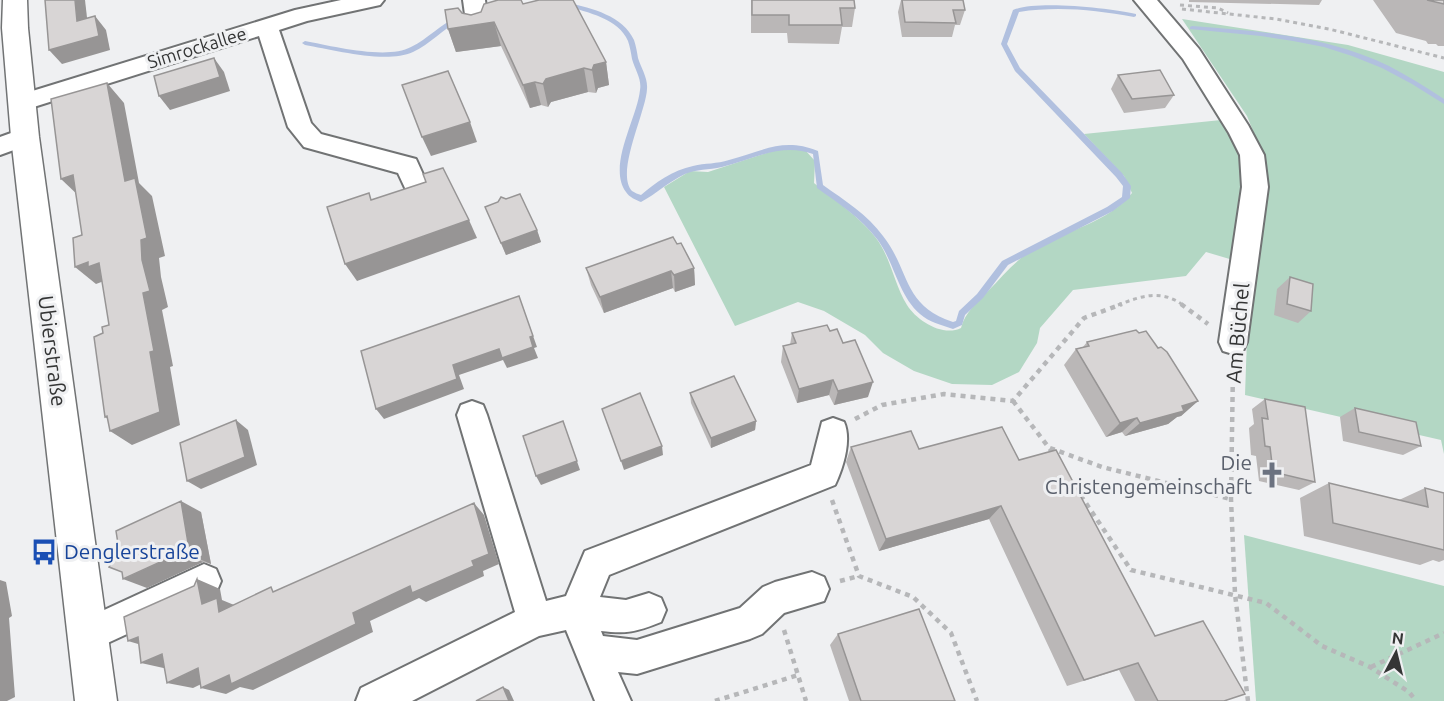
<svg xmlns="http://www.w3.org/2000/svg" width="1444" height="701" font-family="Ubuntu,sans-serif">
<rect width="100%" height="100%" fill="#eff0f2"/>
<g fill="#b3d7c4">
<polygon points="1182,19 1348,45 1444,72 1444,454 1441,440 1245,395 1248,308 1267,165 1247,116"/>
<path d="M1231,119L1248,160L1233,260L1206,252L1186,276L1073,290L1040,328L1037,343L1019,372L992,385L952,384L914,371L883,353L865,335L824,311L798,302L735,326L664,187L690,171L708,172L779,149L805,150L815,161L814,183C834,200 860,217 876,238C891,258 894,284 907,305C917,321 943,337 961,328C965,312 977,303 988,291C1004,275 1016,259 1036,248C1068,229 1108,223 1132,193L1124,176L1084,134Z"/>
<polygon points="1244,535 1444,586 1444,701 1256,701"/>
</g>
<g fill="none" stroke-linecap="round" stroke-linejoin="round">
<g fill="#b1c0df" fill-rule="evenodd">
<path d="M568,3C592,8 623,16 634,40C636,46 637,52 638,58C641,68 648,78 647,89C646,112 615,173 632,191C635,193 638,194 641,195C655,183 673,170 693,166C705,163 717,164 729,160C763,151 783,137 818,151L823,185C844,200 868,215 883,236C911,272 902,305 953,322L956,321L959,311L977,294L1002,261L1107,207L1122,197L1123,186L1116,177L1015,71L1001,44L1013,10C1036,0 1110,8 1136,14V16L1134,17C1095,10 1058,6 1019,12L1007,44L1020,68L1122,173L1131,186L1130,198L1113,211L1008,265L983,298L965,315L962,325L953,329C941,325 929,322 920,314C898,295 894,261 877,239C861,218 838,203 817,188L813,154C781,142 752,160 722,167C709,170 696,169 685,174C668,182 656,194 641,202C636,200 629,197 626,192C607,166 637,119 640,90C642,79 635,70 632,59C631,53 630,47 628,41C619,19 587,12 566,6L565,5Z"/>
<path d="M458,17L460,18V20C443,29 430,44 413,52C386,64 334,50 305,45L302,43L305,41C332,46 387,60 411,47C428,39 440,24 458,17Z"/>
<path d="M1192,26C1259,31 1328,36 1389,66C1408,76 1426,87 1444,99V104L1412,84L1382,68L1352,56L1324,47L1293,41L1261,36L1190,29V27Z"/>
</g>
<g stroke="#717374" stroke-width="4">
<g id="minor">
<polygon points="341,0 384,0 380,5 307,21 279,30 311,123 321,134 416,159 426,181 423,188 414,190 405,188 398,173 304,147 288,127 259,36 21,111 13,109 9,103 13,97 295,10"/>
<polygon points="463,0 485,0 489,29 486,34 478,36 470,34 467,29"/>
<polygon points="1134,0 1157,0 1199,49 1248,125 1264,155 1268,187 1247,342 1243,351 1233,354 1223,351 1219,342 1242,187 1240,155 1229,133 1183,59"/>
<polygon points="25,128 33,131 37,137 33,143 0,155 0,137"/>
<path d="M472,401L483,405L487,415L546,601L566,596L585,551L811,465L822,422L833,418L844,422C852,440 843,468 835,485L609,575L600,597L626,600L649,593L661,598L666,610L661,622C636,632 627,634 601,631L603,636L637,640L740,608L763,587L775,582L812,572L824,577L829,589L824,601L784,613L762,634L750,639L637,674L618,672L631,701H595L566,630L539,636L412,701H356L361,688L515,612L457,415L461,405Z"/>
<polygon points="204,564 216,569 221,581 216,593 88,652 76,647 71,635 76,623"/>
</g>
</g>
<g stroke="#717374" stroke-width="3">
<polygon id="major" points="3,0 27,0 28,28 39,137 117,701 75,701 11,137 2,28"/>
</g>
<g stroke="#b6b7b9" stroke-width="3" stroke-dasharray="4 4" stroke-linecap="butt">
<polyline points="1180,5 1218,8 1228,13"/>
<polyline points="1182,9 1276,19 1329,29 1444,58"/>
<path d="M1118,305C1141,296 1161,289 1183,305"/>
</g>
<g stroke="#b6b7b9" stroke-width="4.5" stroke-dasharray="5 5" stroke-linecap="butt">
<polyline points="1181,304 1208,324"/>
<polyline points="1233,367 1231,499 1235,594 1248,701"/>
<polyline points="1013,401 1053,453"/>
<polyline points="855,419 882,405 944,394 1013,401 1084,318 1122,304"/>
<polyline points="1050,448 1102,467 1231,499"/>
<polyline points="1075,487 1131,570 1266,603 1322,646 1370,667 1409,692 1416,701"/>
<polyline points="832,500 859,576 913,597 951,633 977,701"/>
<polyline points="840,581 859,576"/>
<polyline points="784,630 806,701"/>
<polyline points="1371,667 1444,633"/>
<polyline points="715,701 798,675"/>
</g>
<use href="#minor" fill="#fff" fill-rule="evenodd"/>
<use href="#major" fill="#fff" fill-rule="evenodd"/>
</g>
<g fill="#bab7b7">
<polygon points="751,0 854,0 855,8 852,27 842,27 839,44 788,43 787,33 751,33"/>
<polygon points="901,0 963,0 965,10 960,25 955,25 952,37 902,37 898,12"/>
<polygon points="1189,0 1322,0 1319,5 1189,2"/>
<polygon points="1373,0 1444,0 1444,46 1438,46 1436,44 1428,44 1426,41 1396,33"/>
<polygon points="523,4 606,62 609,85 598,88 596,93 588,92 551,102 548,107 541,105 530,108 501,46 456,52 448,29 462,13 471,15 481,12"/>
<polygon points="1118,75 1174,95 1165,108 1124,113 1111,89"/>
<polygon points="485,207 537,230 541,242 506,255"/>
<polygon points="677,244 694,268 695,285 675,292 673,288 604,313 591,285 586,268"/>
<polygon points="1290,277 1311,311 1298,323 1274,315 1277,289"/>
<polygon points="830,331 868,397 834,405 829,395 797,403 781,362 783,346 790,345 792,333"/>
<polygon points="1139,333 1158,348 1198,401 1181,416 1177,417 1168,424 1125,436 1122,432 1106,437 1064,365 1076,349 1083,347 1087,342"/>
<polygon points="690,393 756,421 755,430 711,448 691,403"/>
<polygon points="1265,399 1315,482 1299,490 1259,481 1256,456 1251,455 1249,428 1254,424 1252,409"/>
<polygon points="1355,408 1421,446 1403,455 1343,441 1340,417"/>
<polygon points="851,447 919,449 1019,460 1155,636 1224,701 1135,701 1119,670 1067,686 989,519 879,551 846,462"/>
<polygon points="1329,483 1399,500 1425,488 1444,493 1444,560 1439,562 1433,560 1420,565 1304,536 1300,498"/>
<polygon points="201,512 211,564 203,562 147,588"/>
<polygon points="838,634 955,701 849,701 830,645"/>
</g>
<g fill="#979595">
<polygon points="75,0 85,0 89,35 77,21"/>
<polygon points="95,16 106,30 110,50 62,64 49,50"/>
<polygon points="494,22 501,46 456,52 448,29"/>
<polygon points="214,58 224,72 230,91 170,110 159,96"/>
<polygon points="606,62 609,85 598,88 596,93 592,70 594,65"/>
<polygon points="584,68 588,92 551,102 548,107 543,84 546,79"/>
<polygon points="535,82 541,105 530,108 523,85"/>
<polygon points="107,83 124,103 139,183 152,196 165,256 159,258 161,277 168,307 162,310 173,366 170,367 180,425 132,445 110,431 121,427 105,417 150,352 143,293 141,240 125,181"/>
<polygon points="470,122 477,142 431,156 422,137"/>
<polygon points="73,175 81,198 61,179"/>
<polygon points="469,220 477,238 357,281 345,264"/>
<polygon points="537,230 541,242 506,255 501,243"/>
<polygon points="88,262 99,263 104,281 96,284 75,267"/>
<polygon points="694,268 695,285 675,292 674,275"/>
<polygon points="671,271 673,288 604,313 600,297"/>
<polygon points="519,296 537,347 534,348 538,358 507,368 503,360 459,375 464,389 384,419 376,409 453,365"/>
<polygon points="833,380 829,395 797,403 799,389"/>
<polygon points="873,382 868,397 834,405 838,391"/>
<polygon points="1198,401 1181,416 1177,417 1168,424 1125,436 1140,423 1182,406"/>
<polygon points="1137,418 1122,432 1106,437 1120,423"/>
<polygon points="236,420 248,430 257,465 201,489 187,481"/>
<polygon points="563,421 580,470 541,485 536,476"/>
<polygon points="756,421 755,430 711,448 711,438"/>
<polygon points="662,446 663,455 624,470 621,461"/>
<polygon points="181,501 201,512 211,564 190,555"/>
<polygon points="474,503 484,515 499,564 483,571 484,576 426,602 419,598 370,621 373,632 253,690 240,687 226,694 201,688 353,613 410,586 472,561"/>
<polygon points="1001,506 989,519 879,551 886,539"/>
<polygon points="182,552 203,562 147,588 123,579"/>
<polygon points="197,579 220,589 222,600 239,607 219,612 202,604"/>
<polygon points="0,580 6,582 12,616 9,618 15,697 7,701 0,701"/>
<polygon points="138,637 155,649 128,641"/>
<polygon points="162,654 168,669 141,663"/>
<polygon points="198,668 222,674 193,688 167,683"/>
<polygon points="503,687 509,690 514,701 509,701"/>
</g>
<g fill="#d8d5d5" stroke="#979595" stroke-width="1.5">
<polygon points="45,0 75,0 77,21 95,16 99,36 49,50"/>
<polygon points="498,0 521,0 523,4 539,0 573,0 606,62 594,65 592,70 584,68 546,79 543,84 535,82 523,85 494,22 448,29 445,10 458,8 462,13 471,15 481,12 484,4"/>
<polygon points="752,0 854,0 855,8 840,8 842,25 789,25 789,15 752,15"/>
<polygon points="902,0 963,0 965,10 953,10 956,23 905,22"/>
<polygon points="1427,0 1444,0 1444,4"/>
<polygon points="214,58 220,77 159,96 154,76"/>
<polygon points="1160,70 1174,95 1132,99 1118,75"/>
<polygon points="448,71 470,122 422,137 402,85"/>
<polygon points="107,83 125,181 135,178 147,238 141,240 142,260 150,291 143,293 154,351 150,352 160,412 110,431 107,416 105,417 94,337 103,333 102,327 109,325 99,263 88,267 88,262 75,267 73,238 82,235 73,175 61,179 51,99"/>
<polygon points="443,168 469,220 345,264 327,207 369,193 371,200 426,182 423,174"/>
<polygon points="520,194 537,230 501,243 485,207 498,202 501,197 506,199"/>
<polygon points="673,237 677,244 681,243 694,268 674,275 671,271 600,297 586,268"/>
<polygon points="1290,277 1313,284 1311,311 1287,304"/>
<polygon points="519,296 533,336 530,337 533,347 502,358 499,349 453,365 457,379 376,409 361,351"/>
<polygon points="827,325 830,331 837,329 843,343 855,340 873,382 838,391 833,380 799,389 783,346 796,343 792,333"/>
<polygon points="1136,330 1139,333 1146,331 1158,348 1161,347 1167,352 1198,401 1182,406 1184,411 1140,423 1137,418 1120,423 1076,349 1089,346 1087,342"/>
<polygon points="734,376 756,421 711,438 690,393"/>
<polygon points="640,393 662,446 621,461 602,409"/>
<polygon points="1265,399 1305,407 1315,482 1273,472 1270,447 1265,446 1262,418 1268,419"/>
<polygon points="1355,408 1416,422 1421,446 1359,432"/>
<polygon points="236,420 245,457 187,481 180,443"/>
<polygon points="563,421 577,461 536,476 523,436"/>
<polygon points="1002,427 1019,460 1056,450 1155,636 1203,621 1245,694 1224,701 1158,701 1138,663 1084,680 1001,506 886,539 851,447 911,431 919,449"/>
<polygon points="1329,483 1428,507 1425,488 1444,493 1444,550 1333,523"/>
<polygon points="181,501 190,555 182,552 123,579 122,572 109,567 119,550 116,531"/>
<polygon points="474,503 489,554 472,561 474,566 412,593 410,586 353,613 356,624 231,684 229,675 201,688 198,668 167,683 162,654 141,663 138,637 128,641 124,617 194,586 197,579 202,604 217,598 219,612 271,587 273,592"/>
<polygon points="919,609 955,701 861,701 838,634"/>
<polygon points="503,687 509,701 476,701"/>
</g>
<defs>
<g id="church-bare" transform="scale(2.07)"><path d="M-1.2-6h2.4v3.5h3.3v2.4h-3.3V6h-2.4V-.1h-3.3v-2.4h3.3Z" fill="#6b7280" stroke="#eff0f2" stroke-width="2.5" paint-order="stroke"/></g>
<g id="bus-bare" transform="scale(2.07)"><path d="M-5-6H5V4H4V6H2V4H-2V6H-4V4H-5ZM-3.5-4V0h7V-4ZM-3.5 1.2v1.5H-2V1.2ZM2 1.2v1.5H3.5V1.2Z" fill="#1a4fb4" stroke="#eff0f2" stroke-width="2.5" paint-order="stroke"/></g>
</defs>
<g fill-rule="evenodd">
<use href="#church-bare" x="1272" y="475"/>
<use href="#bus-bare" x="44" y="552"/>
</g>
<g text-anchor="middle" stroke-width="6" stroke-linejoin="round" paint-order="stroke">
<g font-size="18" fill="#343535" stroke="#eff0f2">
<text transform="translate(197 48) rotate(-17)" y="6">Simrockallee</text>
</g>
<g font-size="21" fill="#343535" stroke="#eff0f2">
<text transform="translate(1238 333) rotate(-85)" y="7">Am Büchel</text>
<text transform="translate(52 351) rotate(83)" y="7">Ubierstraße</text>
</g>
<g font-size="21" fill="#5b616d" stroke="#eff0f2" text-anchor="end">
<text x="1252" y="470">Die<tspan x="1252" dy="24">Christengemeinschaft</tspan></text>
</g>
<g font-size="21" fill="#164399" stroke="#eff0f2" text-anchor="start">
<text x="64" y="559">Denglerstraße</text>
</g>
</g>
<g transform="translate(1396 653) rotate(7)" stroke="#eff0f2" stroke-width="4.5" paint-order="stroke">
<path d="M0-4.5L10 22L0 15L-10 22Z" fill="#343535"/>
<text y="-9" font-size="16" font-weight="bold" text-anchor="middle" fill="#343535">N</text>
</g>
</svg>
